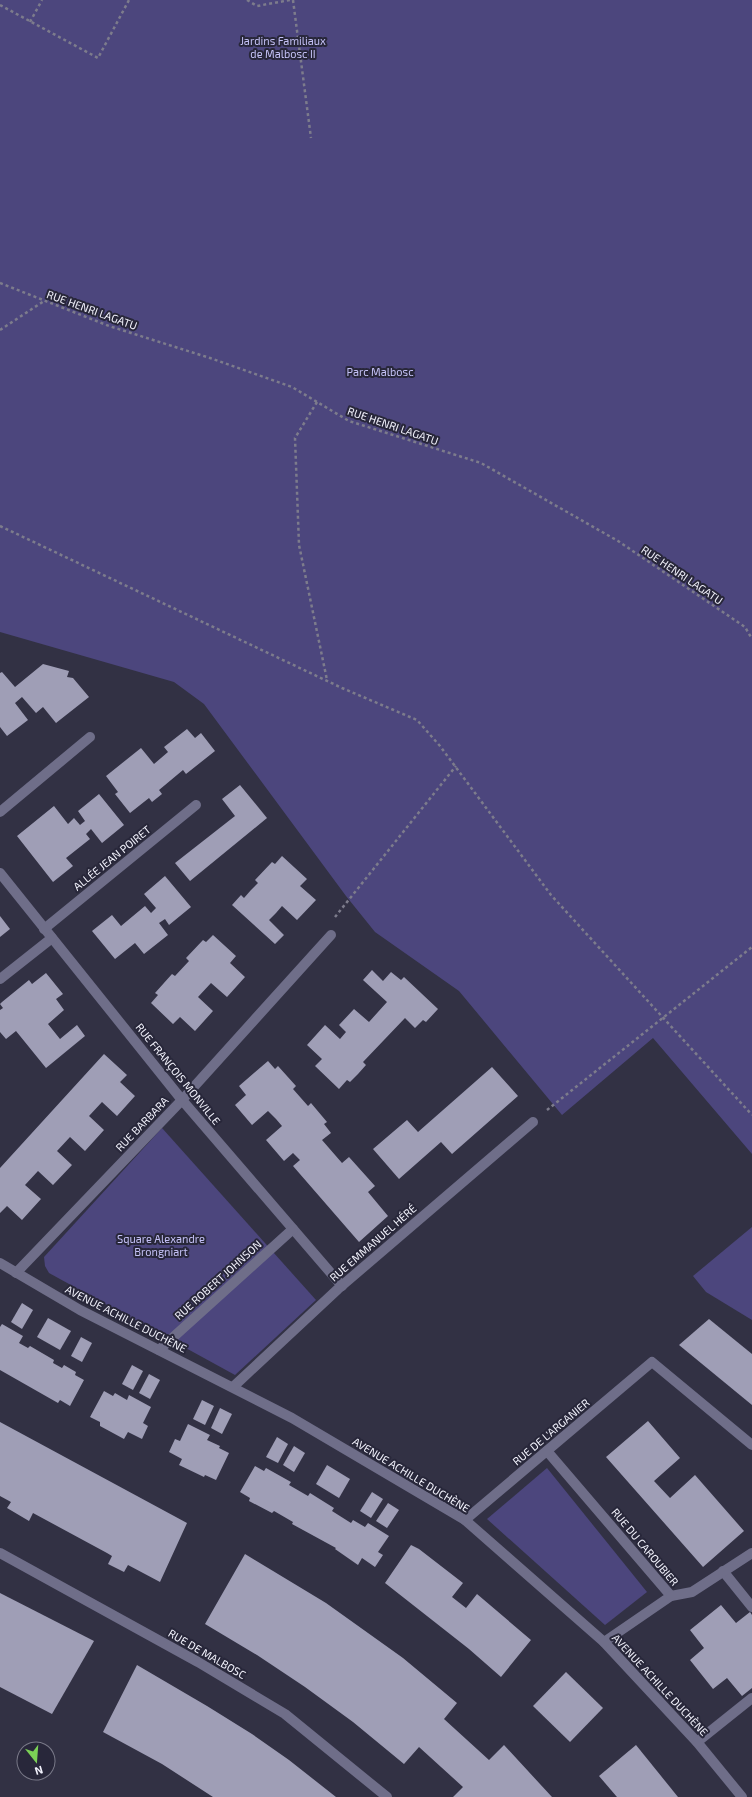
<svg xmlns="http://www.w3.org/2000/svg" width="752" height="1797" font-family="'Exo 2',sans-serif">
<rect width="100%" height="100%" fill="#323144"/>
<g fill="#4c467d">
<polygon points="0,0 752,0 752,1154 653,1038 562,1115 459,991 375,932 346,896 204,704 174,682 0,632"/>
<polygon points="162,1128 316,1300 235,1375 49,1273 45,1266 44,1257"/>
<polygon points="752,1227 752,1320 706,1292 693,1276"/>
<polygon points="547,1468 647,1592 605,1625 487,1519"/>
</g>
<g fill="#9f9eb6">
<polygon points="43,664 69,671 67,677 73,678 89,697 56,723 43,707 36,713 22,697 15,703 28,720 7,736 0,727 0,673 2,672 15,687"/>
<polygon points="187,729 195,738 201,733 215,751 186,774 183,770 159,790 162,794 152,802 149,798 130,813 115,794 118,792 106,776 141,748 154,764 168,752 164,747"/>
<polygon points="240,785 267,818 190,881 175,863 235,816 222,799"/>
<polygon points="99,794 124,825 102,843 91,829 86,834 90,839 66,858 73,866 53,882 17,836 54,806 68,824 74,818 80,825 85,821 78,811"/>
<polygon points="282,856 307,879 300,886 316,900 297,920 282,906 276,913 269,920 284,935 275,944 232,905 241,895 244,898 251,890 258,883 255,880 272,862 275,864"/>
<polygon points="165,876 191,907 169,925 165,919 159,923 168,935 144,954 135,943 115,959 92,931 112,915 121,926 145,906 151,913 156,908 144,894"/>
<polygon points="0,916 10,929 0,937"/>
<polygon points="213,935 236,956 230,963 245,977 227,997 211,983 198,997 213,1011 195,1031 180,1017 173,1024 151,1003 158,995 155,993 172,974 175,976 189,961 186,958 203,940 206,942"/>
<polygon points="372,970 383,981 391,972 401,980 404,977 438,1009 426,1022 423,1020 415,1028 405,1018 363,1062 366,1065 358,1074 350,1082 347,1080 339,1089 315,1066 322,1059 307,1045 325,1025 340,1039 346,1032 339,1025 354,1009 369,1022 387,1002 363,980"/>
<polygon points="46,973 63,994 56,999 64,1010 48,1024 60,1039 77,1025 85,1036 46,1068 16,1031 6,1039 0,1032 0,1010 3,1008 0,1004 2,1002 29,980 32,984"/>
<polygon points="104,1054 127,1075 120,1082 135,1096 117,1116 102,1102 89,1116 104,1130 85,1151 70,1137 57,1151 72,1165 53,1185 38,1171 25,1185 41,1199 22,1220 7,1206 0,1213 0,1168"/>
<polygon points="268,1061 275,1069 278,1066 296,1086 293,1089 308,1106 311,1103 327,1122 324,1124 331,1133 322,1140 342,1163 349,1157 375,1186 368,1192 388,1216 359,1242 293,1166 300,1160 293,1153 284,1161 266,1140 282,1126 276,1119 268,1111 252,1125 235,1105 246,1095 239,1086"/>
<polygon points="492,1067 518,1096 452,1154 441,1142 399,1179 373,1149 407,1120 418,1132"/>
<polygon points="22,1303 33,1310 22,1329 11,1322"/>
<polygon points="48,1318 71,1331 60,1350 37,1337"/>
<polygon points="709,1319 752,1354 752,1405 679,1345"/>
<polygon points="2,1324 23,1336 19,1343 28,1348 30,1346 54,1360 53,1363 62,1368 64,1365 76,1372 75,1375 84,1380 70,1406 60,1400 58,1403 0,1370 0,1327"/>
<polygon points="81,1337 92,1343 82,1362 71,1356"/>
<polygon points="132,1365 143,1371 133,1390 122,1384"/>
<polygon points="149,1374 160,1380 150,1399 139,1393"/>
<polygon points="104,1391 113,1396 115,1393 127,1400 129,1395 151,1407 143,1423 148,1426 142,1439 128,1432 124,1439 100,1426 100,1422 90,1417"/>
<polygon points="202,1400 214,1406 205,1425 193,1419"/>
<polygon points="220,1408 232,1414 222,1434 211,1428"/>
<polygon points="648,1421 680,1458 654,1481 670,1498 695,1475 744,1531 703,1567 606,1457"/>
<polygon points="0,1422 187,1523 160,1582 128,1565 124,1572 108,1564 112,1556 107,1553 33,1513 29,1521 7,1508 11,1502 0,1496"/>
<polygon points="188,1424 210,1435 207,1440 220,1446 219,1448 229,1453 216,1480 205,1475 204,1477 179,1465 182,1459 169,1452 175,1439 180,1441"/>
<polygon points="277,1437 288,1444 278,1463 266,1457"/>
<polygon points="294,1446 305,1453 294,1472 283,1465"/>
<polygon points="327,1465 350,1479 339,1498 316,1484"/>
<polygon points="255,1466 264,1471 266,1468 291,1482 289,1485 308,1496 310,1493 334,1508 332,1511 351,1523 353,1520 365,1527 368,1523 389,1536 378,1552 383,1555 375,1567 362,1558 358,1565 335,1549 336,1548 292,1524 293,1522 274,1511 272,1513 249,1501 250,1498 240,1492"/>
<polygon points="372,1492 383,1499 371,1518 360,1511"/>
<polygon points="388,1503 399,1510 387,1528 376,1521"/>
<polygon points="411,1545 419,1549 463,1583 452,1597 466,1608 477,1594 531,1640 501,1677 469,1649 385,1583"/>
<polygon points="245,1554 326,1603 403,1658 457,1703 444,1719 489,1760 504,1745 552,1797 453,1797 463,1787 419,1747 404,1764 353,1722 305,1687 257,1655 205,1624"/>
<polygon points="0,1593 94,1641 52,1714 0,1687"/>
<polygon points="721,1605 736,1623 750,1612 752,1615 752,1688 742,1696 727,1678 713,1689 690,1660 704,1648 690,1630"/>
<polygon points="137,1665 207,1706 252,1734 289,1760 336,1797 213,1797 162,1764 103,1732"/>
<polygon points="566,1672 603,1708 570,1742 533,1706"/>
<polygon points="636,1745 678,1797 617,1797 599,1776"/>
</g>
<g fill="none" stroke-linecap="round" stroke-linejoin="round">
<g stroke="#7d7c8c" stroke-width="2.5" stroke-dasharray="3 3" stroke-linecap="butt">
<polyline points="247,0 257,6 290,0"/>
<polyline points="293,0 311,138"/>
<polyline points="0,5 98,58 129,0"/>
<polyline points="30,22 42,0"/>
<polyline points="0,283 109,326 210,358 292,387 349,421 481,463 618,541 745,627 752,639"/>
<polyline points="0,330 44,301"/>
<polyline points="317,402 295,438 299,545 327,680"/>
<polyline points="0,526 342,688 417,720 440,746 551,895 752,1115"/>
<polyline points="335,917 456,766"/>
<polyline points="547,1110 752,947"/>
</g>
<g stroke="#6f6e89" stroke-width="10">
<polyline points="0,812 90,737"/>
<polyline points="0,873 182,1100 342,1286"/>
<polyline points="44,929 196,805"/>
<polyline points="0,979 52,938"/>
<polyline points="0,1263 80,1310 292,1418 465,1520 604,1642 697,1742 742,1797"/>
<polyline points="16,1273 182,1100 331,935"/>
<polyline points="159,1350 293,1229"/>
<polyline points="233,1387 338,1289 533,1122"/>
<polyline points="547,1451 671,1596 604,1642"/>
<polyline points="465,1520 652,1362 752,1445"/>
<polyline points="0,1553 198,1662 285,1714 387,1797"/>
<polyline points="723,1571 752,1607"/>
<polyline points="671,1596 692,1592 752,1553"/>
<polyline points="697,1742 752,1698"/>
</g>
</g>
<g text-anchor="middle" stroke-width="4" stroke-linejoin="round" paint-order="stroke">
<g font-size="11" fill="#c4c1f6" stroke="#28273a">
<text x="283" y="45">Jardins Familiaux<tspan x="283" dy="13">de Malbosc II</tspan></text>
<text x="380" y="376">Parc Malbosc</text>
<text x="161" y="1243">Square Alexandre<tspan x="161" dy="13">Brongniart</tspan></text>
</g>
<g font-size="11" fill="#f3f3fd" stroke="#28273a">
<text transform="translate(92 310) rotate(20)" y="4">RUE HENRI LAGATU</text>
<text transform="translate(393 426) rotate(19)" y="4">RUE HENRI LAGATU</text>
<text transform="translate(682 575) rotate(34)" y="4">RUE HENRI LAGATU</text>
<text transform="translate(112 858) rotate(-39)" y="4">ALLÉE JEAN POIRET</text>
<text transform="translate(178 1074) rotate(51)" y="4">RUE FRANÇOIS MONVILLE</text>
<text transform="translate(142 1124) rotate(-46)" y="4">RUE BARBARA</text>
<text transform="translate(373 1243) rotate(-41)" y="4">RUE EMMANUEL HÉRÉ</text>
<text transform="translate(218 1280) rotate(-42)" y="4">RUE ROBERT JOHNSON</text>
<text transform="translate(126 1319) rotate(27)" y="4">AVENUE ACHILLE DUCHÈNE</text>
<text transform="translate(551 1432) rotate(-40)" y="4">RUE DE L'ARGANIER</text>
<text transform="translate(411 1475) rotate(31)" y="4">AVENUE ACHILLE DUCHÈNE</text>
<text transform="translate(645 1547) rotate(50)" y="4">RUE DU CAROUBIER</text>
<text transform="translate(207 1654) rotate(30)" y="4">RUE DE MALBOSC</text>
<text transform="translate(660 1685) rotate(47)" y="4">AVENUE ACHILLE DUCHÈNE</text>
</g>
</g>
<g transform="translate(36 1761) rotate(163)"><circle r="19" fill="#28273a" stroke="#797988"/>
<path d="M0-3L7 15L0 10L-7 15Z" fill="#7bd156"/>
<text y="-6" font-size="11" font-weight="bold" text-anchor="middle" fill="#f3f3fd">N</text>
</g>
</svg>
